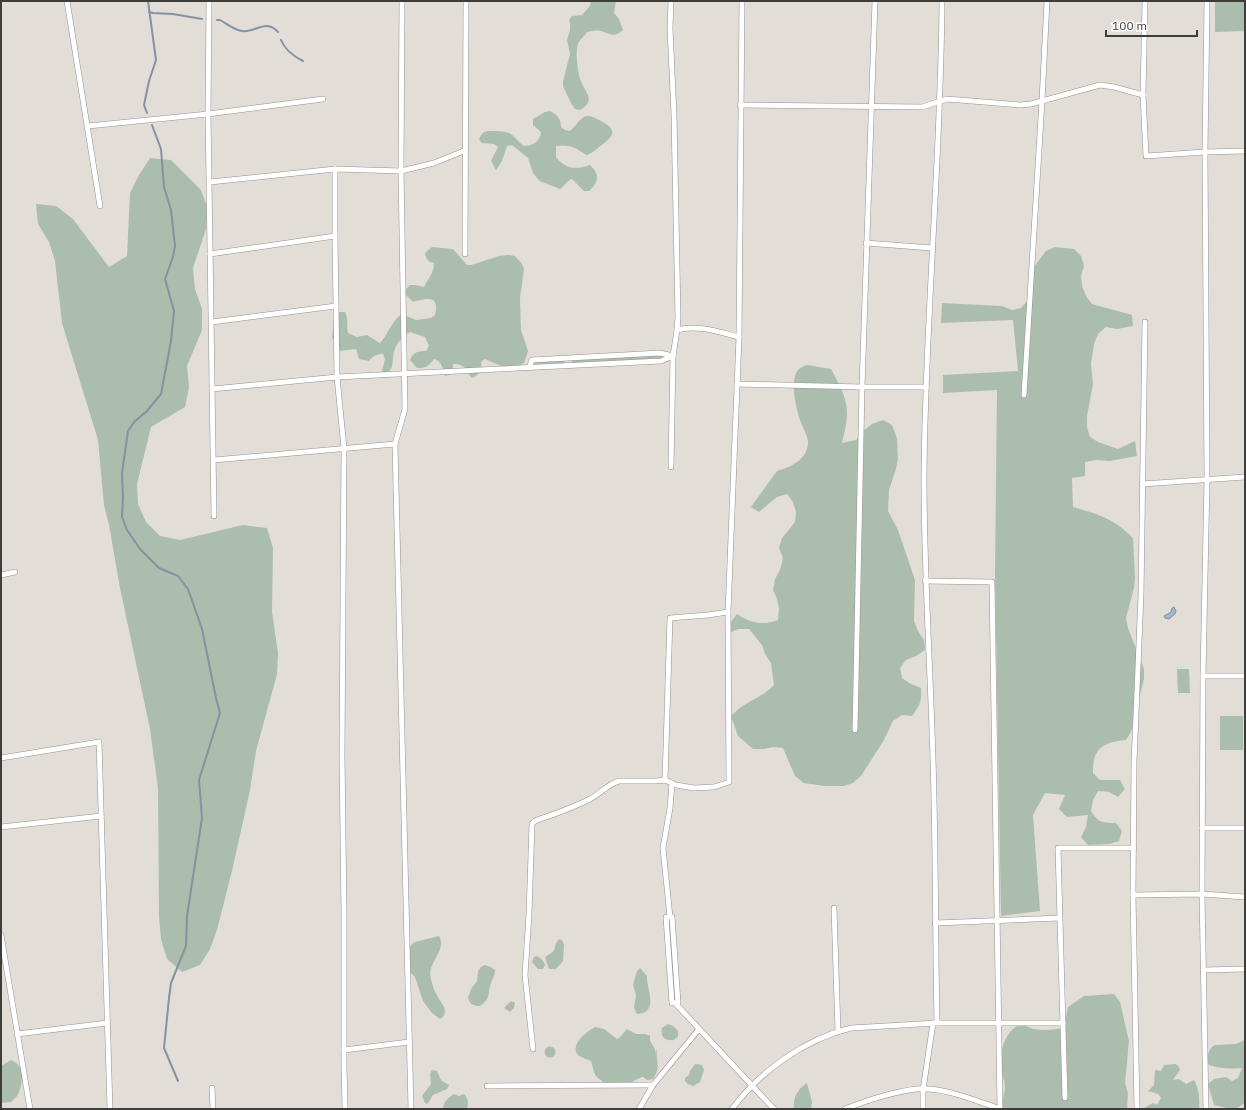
<svg xmlns="http://www.w3.org/2000/svg" width="1246" height="1110" font-family="'IBM Plex Sans',sans-serif">
<rect width="100%" height="100%" fill="#e3ddd8"/>
<g fill="#abbead">
<path d="M591,1H616L614,13L619,19L623,30C614,38 611,34 601,31C597,30 592,31 587,32C585,36 579,40 578,44C575,51 578,75 581,81C585,93 597,100 580,110L575,109L572,105L563,86V81L570,54L567,40L570,30V23L569,20L572,16L582,15L590,6Z"/>
<polygon points="1215,1 1245,1 1245,31 1215,32"/>
<path d="M550,111C557,114 561,119 561,127L565,130L570,131C575,127 580,118 586,116C590,115 592,117 595,118C611,126 621,131 602,145C596,149 592,154 586,155C576,147 568,144 556,146V157C566,169 575,170 590,165C600,174 599,182 589,191H584L572,179C566,181 565,186 560,189L540,181L536,177L533,173L528,158L512,145L507,146L502,161L496,170L491,161L498,147L494,144L482,143L479,140C480,137 481,134 484,132C489,130 505,131 509,133C515,136 518,142 524,146C533,146 540,141 541,132L533,125V119L545,112Z"/>
<polygon points="150,158 171,160 201,190 208,209 206,229 193,268 195,289 202,309 202,330 187,366 189,387 185,407 151,427 137,484 138,504 146,522 160,536 180,540 243,525 267,528 273,548 272,612 278,653 277,674 256,751 250,790 232,871 217,930 210,949 200,965 182,972 167,959 161,939 159,917 158,788 150,729 120,588 109,525 104,505 98,440 62,323 55,261 49,242 38,224 36,204 56,206 73,219 109,267 127,256 130,193 139,175"/>
<path d="M432,247L453,249L467,265H471L499,256L509,255L515,256L522,264L524,269L520,298L521,330L528,351L524,363C509,372 499,365 485,359L481,362C483,370 479,375 472,378C465,370 466,364 453,364V369L451,374L445,376C442,369 443,362 434,359C429,366 425,369 417,368L410,360C413,352 418,351 426,351L429,346L425,337L410,332C404,336 397,342 395,349C390,360 398,370 381,375L385,359L383,354C376,354 373,356 369,361L359,359L356,349L340,351L336,341L332,338L335,312H345C349,319 346,326 348,333L357,337L367,335L380,343C388,335 391,321 402,314L416,320L431,318L435,315C440,295 427,298 413,302L406,295V289L410,285H415L424,287C428,279 434,272 434,263C428,262 426,259 425,253Z"/>
<path d="M1055,247L1074,249L1081,256L1084,266L1081,276L1082,286L1086,296L1092,304L1132,315L1133,326L1117,329L1106,327L1098,334L1094,344L1091,364L1093,384L1087,416V427L1090,437L1098,442L1118,449L1135,441L1137,456L1110,461L1096,460L1085,462V476L1072,478L1073,507C1100,515 1113,518 1133,538L1135,578L1134,588L1126,618L1128,628L1144,669V679L1131,732L1126,740C1103,742 1092,749 1093,773L1100,780H1120L1125,789L1118,797L1109,792L1098,791L1093,800L1091,811C1098,822 1102,823 1116,823L1122,831L1119,841L1109,844L1088,845L1081,837L1086,827L1088,815L1067,817L1059,809L1065,795L1045,793L1033,815L1040,911L1001,916L995,574L997,390L943,393V375L1018,371L1013,320L941,323L942,303L1002,306L1012,310L1021,308L1028,300L1033,268L1046,251Z"/>
<polygon points="663,354 665,357 663,359 573,363 572,362 572,360"/>
<polygon points="564,360 565,363 534,364 534,362"/>
<path d="M807,365L831,369C848,400 851,408 842,443L856,440L863,431L872,424L883,420L892,425L897,438L898,459L896,469L889,490L888,511L898,530L915,580L914,621L918,631L924,640L925,650L916,656L906,660L900,668L902,678L911,684L921,688C922,701 920,705 912,716L902,715L893,721L884,740L861,776L853,783L844,786H824L804,783L795,776L783,748L774,747L763,749H753L738,736L731,716C744,701 761,699 774,685L771,663L765,654L762,645L749,629H738L729,633L731,622L737,614C751,623 762,626 778,620L779,609L777,599L773,590L775,579L780,570L783,558L779,548L782,538L795,522L796,512L793,502L787,494L777,497L759,512L751,507L777,471C790,467 808,460 808,442C808,437 804,430 802,425C797,413 788,379 799,369C801,367 804,366 807,365Z"/>
<polygon points="1177,669 1189,669 1190,693 1178,693"/>
<rect x="1220" y="716" width="23" height="34"/>
<polygon points="670,925 675,999 674,1000 669,926"/>
<path d="M439,936C447,949 430,961 430,974C431,981 434,991 438,997C442,1005 447,1007 444,1016L440,1019L432,1013L423,1001L415,977L408,970L407,959L411,945L415,942Z"/>
<polygon points="559,939 562,940 564,945 563,961 556,969 549,969 545,957 554,951 556,943"/>
<path d="M537,956C541,958 544,961 545,965L543,969H538L532,962L534,957Z"/>
<path d="M485,965L491,967L495,970C495,974 493,978 491,983C487,994 492,997 480,1006C473,1006 470,1004 468,998L471,989L477,981L478,971L481,967Z"/>
<path d="M640,968L647,976C646,988 660,1013 637,1014L634,1008L636,995L633,985L637,971Z"/>
<path d="M1114,994L1120,1002L1129,1041L1125,1083L1128,1093L1127,1109H1001C1002,1102 1004,1095 1005,1088C1005,1080 1002,1074 1000,1066C998,1054 1008,1023 1024,1025C1027,1026 1030,1028 1033,1029C1045,1031 1054,1030 1066,1027V1017L1068,1007L1084,996Z"/>
<polygon points="511,1001 515,1003 514,1008 510,1012 504,1008"/>
<path d="M668,1024L673,1026L678,1031V1036L674,1040C665,1041 660,1037 662,1028Z"/>
<path d="M595,1027L604,1029L617,1039L621,1036L627,1029L636,1034H646L650,1036V1041L655,1049V1053L657,1048C655,1061 662,1066 653,1079L647,1080L643,1077C636,1079 632,1082 625,1086C617,1090 601,1082 596,1076C593,1072 593,1065 591,1061C587,1059 582,1058 579,1056C568,1046 587,1031 595,1027Z"/>
<path d="M1245,1040V1103L1237,1108L1231,1109L1214,1105L1208,1084L1214,1079L1226,1077L1232,1081L1238,1078L1242,1068C1230,1069 1221,1069 1209,1065L1206,1060C1208,1054 1210,1047 1215,1045L1236,1044Z"/>
<circle cx="550" cy="1052" r="5.5"/>
<path d="M11,1060C24,1065 24,1080 19,1092C18,1096 14,1099 11,1102L1,1103V1066Z"/>
<polygon points="695,1064 702,1065 704,1070 700,1082 693,1086 688,1084 685,1081 685,1078 689,1075 690,1071"/>
<path d="M1176,1064L1179,1067L1180,1070L1173,1080L1179,1079L1186,1084L1194,1080C1199,1088 1200,1100 1199,1109H1142L1153,1103L1157,1105L1161,1098L1158,1094L1148,1091L1154,1085L1155,1070L1161,1071L1164,1065Z"/>
<polygon points="432,1070 437,1071 441,1080 441,1079 442,1081 449,1085 447,1089 433,1095 429,1102 427,1104 425,1103 422,1096 431,1084 430,1074"/>
<path d="M807,1083L812,1102L811,1109H794C793,1097 797,1090 807,1083Z"/>
<path d="M454,1094L459,1096L464,1094C468,1098 469,1103 467,1109H443C444,1101 447,1099 454,1094Z"/>
</g>
<polygon fill="#a1b7cf" stroke="#8492a2" points="1174,607 1176,611 1175,614 1169,619 1165,618 1164,616 1171,612 1172,608"/>
<g fill="none" stroke-linecap="round" stroke-linejoin="round">
<g stroke="#8492a2" stroke-width="2">
<polyline points="149,12 153,13 173,14 202,19"/>
<path d="M217,20H220C227,24 234,30 242,31C255,33 266,18 278,32"/>
<path d="M281,40C285,50 293,56 303,61"/>
<polyline points="147,113 144,105 149,81 156,60 148,1"/>
<polyline points="152,125 161,149 164,187 171,210 175,246 173,257 165,279 174,311 171,341 161,394 147,411 134,422 128,431 122,473 123,498 122,517 127,530 140,549 159,568 178,576 188,589 202,629 216,698 220,713 199,780 202,818 187,916 186,946 171,983 169,998 164,1048 178,1081"/>
</g>
<g stroke="#95908b" stroke-width="6">
<g id="street">
<polyline points="67,1 100,206"/>
<polyline points="209,1 208,114 214,516"/>
<polyline points="402,1 401,171 405,409 395,444 411,1109"/>
<polyline points="671,1 670,28 674,115 678,317 677,330"/>
<polyline points="1145,1 1143,95 1146,156 1205,152 1245,151"/>
<polyline points="740,105 922,107 947,99 1020,105 1031,104 1100,85 1114,87 1143,95"/>
<polyline points="88,126 208,114 323,99"/>
<polyline points="335,169 335,236 337,377 344,448 342,755 344,914 344,1064 345,1109"/>
<polyline points="210,182 335,169 401,171 434,163 466,150"/>
<polyline points="866,243 932,248"/>
<polyline points="210,254 335,236"/>
<polyline points="465,254 466,1"/>
<polyline points="212,322 336,306"/>
<polyline points="529,368 532,360 660,353 673,356"/>
<polyline points="737,384 862,387 926,387"/>
<polyline points="212,389 337,377 661,361 673,356"/>
<polyline points="1024,395 1042,101 1047,1"/>
<polyline points="214,460 395,444"/>
<path d="M671,467L673,356L677,330C697,324 719,332 739,337"/>
<polyline points="1142,484 1245,477"/>
<polyline points="1,575 15,572"/>
<polyline points="925,581 992,582 1000,1109"/>
<polyline points="1203,676 1245,676"/>
<polyline points="855,730 862,387 875,1"/>
<polyline points="1,758 99,742 110,1109"/>
<polyline points="665,780 670,618 708,615 728,612"/>
<polyline points="1,827 101,816"/>
<polyline points="1202,828 1245,828"/>
<polyline points="1133,895 1202,894 1245,897"/>
<polyline points="834,908 838,1031"/>
<polyline points="666,917 672,1003"/>
<polyline points="670,917 663,848 670,808 672,783"/>
<polyline points="672,917 678,1003"/>
<polyline points="935,923 1060,918"/>
<polyline points="1,935 30,1109"/>
<polyline points="1203,970 1245,969"/>
<polyline points="675,1003 774,1109"/>
<path d="M937,1023C935,925 936,827 932,730C929,646 924,562 924,478C925,319 941,160 942,1"/>
<polyline points="17,1034 107,1023"/>
<path d="M533,1049L525,975L529,914L532,824L535,821C554,814 573,808 590,799C600,794 608,784 619,781H656L665,780L676,785L694,788L714,787L729,782L728,612L739,337L742,1"/>
<polyline points="344,1050 409,1042"/>
<polyline points="487,1086 653,1085"/>
<polyline points="212,1088 213,1109"/>
<polyline points="1065,1098 1058,848 1134,848"/>
<polyline points="639,1109 653,1085 699,1029"/>
<path d="M732,1109C760,1071 805,1039 851,1028L937,1023H1063"/>
<path d="M845,1109C868,1100 892,1092 916,1089C944,1087 974,1100 1000,1109"/>
<polyline points="923,1109 923,1090 933,1023"/>
<polyline points="1137,1109 1133,895 1134,762 1141,595 1145,322"/>
<polyline points="1206,1109 1202,894 1203,676 1207,480 1205,152 1207,1"/>
</g>
</g>
<use href="#street" stroke="#fff" stroke-width="5"/>
</g>
<rect width="1246" height="1110" fill="none" stroke="#3f3d3a" stroke-width="4"/>
<path d="M1106 30v6h91v-6" fill="none" stroke="#3f3d3a" stroke-width="2"/>
<text x="1112" y="30" font-size="12" fill="#3f3d3a" stroke="#ffffff" stroke-width="3" paint-order="stroke">100 m</text>
</svg>
